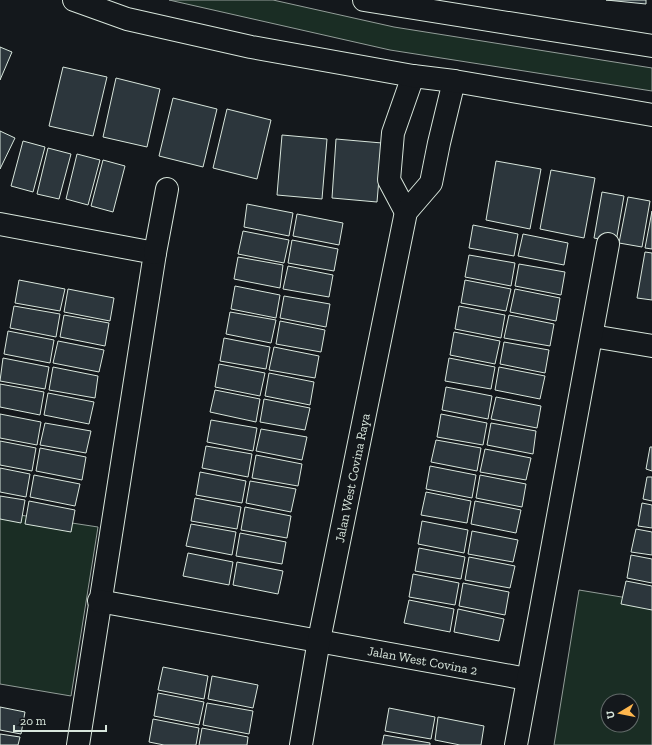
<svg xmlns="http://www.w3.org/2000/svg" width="652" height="745" font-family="'Zilla Slab',serif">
<rect width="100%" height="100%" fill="#14181c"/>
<g fill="#1a2d24" stroke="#939e99" fill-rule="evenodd">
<polygon points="169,0 273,0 394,27 652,68 652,91 390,50"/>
<polygon points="0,512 98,527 71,696 0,684"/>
<path d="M579,590L652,602V745H554ZM608,701H632V725H608Z"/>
</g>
<g fill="#2c363c" stroke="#d8e6dc">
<polygon points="606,0 646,0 646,4"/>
<polygon points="0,47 12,52 0,80"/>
<polygon points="63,67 107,77 93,136 49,126"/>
<polygon points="116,78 160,89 147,147 103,137"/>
<polygon points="173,98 217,109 203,167 159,156"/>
<polygon points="227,109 271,120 257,179 213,168"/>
<polygon points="0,131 15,138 0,169"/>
<polygon points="282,135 327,139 322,199 277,195"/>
<polygon points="336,139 382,143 377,202 332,198"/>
<polygon points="23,141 45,147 33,192 11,186"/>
<polygon points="48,148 71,154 59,199 37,194"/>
<polygon points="77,154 100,160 88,205 66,199"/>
<polygon points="103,160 125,166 113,212 91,206"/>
<polygon points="496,161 541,169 530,229 486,220"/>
<polygon points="551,170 595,178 584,238 540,229"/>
<polygon points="602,192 624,196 616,242 594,238"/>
<polygon points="628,197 650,201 642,247 619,243"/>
<polygon points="247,204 293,213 289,236 244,227"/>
<polygon points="652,211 652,249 645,248"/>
<polygon points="297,214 343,223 339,245 293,236"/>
<polygon points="473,225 518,234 514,256 469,248"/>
<polygon points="243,231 289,240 284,263 238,254"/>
<polygon points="523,234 568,243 564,265 518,256"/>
<polygon points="292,240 338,249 334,271 288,263"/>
<polygon points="645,252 652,253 652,300 637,298"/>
<polygon points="469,255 515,263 511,286 465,277"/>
<polygon points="238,257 283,265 280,288 234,279"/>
<polygon points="519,264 565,272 561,295 515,286"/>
<polygon points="288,266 333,275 329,297 283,289"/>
<polygon points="19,280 65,289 60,311 15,303"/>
<polygon points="465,280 511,289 506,311 461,303"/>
<polygon points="235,286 280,295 276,318 231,309"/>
<polygon points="68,289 114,298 110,321 64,312"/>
<polygon points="515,289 560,298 556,321 510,312"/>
<polygon points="284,296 330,304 326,327 280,318"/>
<polygon points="14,306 60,314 56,337 10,328"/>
<polygon points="459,306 505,315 501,338 455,329"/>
<polygon points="230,312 276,320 271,343 226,334"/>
<polygon points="64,315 109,323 105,346 60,337"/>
<polygon points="509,315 554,324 550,346 504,338"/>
<polygon points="280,321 325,330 321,352 276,344"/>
<polygon points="8,331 54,340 50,363 4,354"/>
<polygon points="454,332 500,341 495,364 450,355"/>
<polygon points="224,338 270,347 266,369 220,361"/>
<polygon points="58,341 104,350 99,372 53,363"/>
<polygon points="504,342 549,350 545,373 500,364"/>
<polygon points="274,347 319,356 315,378 269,370"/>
<polygon points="3,358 49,367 45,389 0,381"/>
<polygon points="449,358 495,367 491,389 445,381"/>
<polygon points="219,364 265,373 260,396 215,387"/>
<polygon points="53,367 98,376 95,398 49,390"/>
<polygon points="499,367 545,376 540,399 495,390"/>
<polygon points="269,373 314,382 310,405 265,396"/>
<polygon points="0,384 44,392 40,415 0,407"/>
<polygon points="446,387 492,396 488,419 442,410"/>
<polygon points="215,390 260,399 256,422 210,412"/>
<polygon points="48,393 94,402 89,424 44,415"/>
<polygon points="496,397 541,406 537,428 491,419"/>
<polygon points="264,399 310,408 305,430 260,422"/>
<polygon points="0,414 41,422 37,445 0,438"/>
<polygon points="441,414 487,423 483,445 437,437"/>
<polygon points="211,420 257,428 253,451 207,442"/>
<polygon points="45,423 91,431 86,453 40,445"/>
<polygon points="491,423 536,431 533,454 487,445"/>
<polygon points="261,429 307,437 302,460 256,451"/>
<polygon points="436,440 481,448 477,471 431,462"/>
<polygon points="0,441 36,448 32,471 0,465"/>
<polygon points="206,446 252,454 248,477 202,468"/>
<polygon points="650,447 652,447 652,471 646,469"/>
<polygon points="40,448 86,457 82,480 36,471"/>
<polygon points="485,449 531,458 526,480 480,472"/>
<polygon points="256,455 302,464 298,486 252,478"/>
<polygon points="430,466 476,475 472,498 426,489"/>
<polygon points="0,468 30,474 26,497 0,492"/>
<polygon points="200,472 246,481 242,503 196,495"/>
<polygon points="34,475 80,484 75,506 30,497"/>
<polygon points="480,475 526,484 522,507 476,498"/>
<polygon points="647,477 652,477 652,501 643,499"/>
<polygon points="250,481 296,489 291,512 246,503"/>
<polygon points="426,492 471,501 467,523 421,515"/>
<polygon points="0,496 25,500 21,523 0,519"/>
<polygon points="195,498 241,507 237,529 191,521"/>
<polygon points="29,501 75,510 71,532 25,524"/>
<polygon points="475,501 521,510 516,533 471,524"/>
<polygon points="642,503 652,505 652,528 638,526"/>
<polygon points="245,507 291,516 287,538 241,530"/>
<polygon points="422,521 468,530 464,553 418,544"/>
<polygon points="191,524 236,532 232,555 186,546"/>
<polygon points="636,529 652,532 652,555 631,552"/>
<polygon points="472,531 518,540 513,562 468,554"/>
<polygon points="240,533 286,542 282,564 236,556"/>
<polygon points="419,548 465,557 461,579 415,571"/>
<polygon points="188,553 233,562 229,585 183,576"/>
<polygon points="631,555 652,559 652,583 627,578"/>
<polygon points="469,557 515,566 510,588 465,580"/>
<polygon points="237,562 283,571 278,594 233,585"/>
<polygon points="413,574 459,583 455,605 409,597"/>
<polygon points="626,581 652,586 652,610 621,604"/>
<polygon points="463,583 509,592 505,615 459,606"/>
<polygon points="409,600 454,609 450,632 404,623"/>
<polygon points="458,609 504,619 499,641 454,632"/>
<polygon points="163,667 208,676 204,699 158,690"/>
<polygon points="212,676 258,685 253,708 208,699"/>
<polygon points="158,693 204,702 199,725 154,716"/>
<polygon points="207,703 253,711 249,734 203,725"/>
<polygon points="0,707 25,712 21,734 0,730"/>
<polygon points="389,708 435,717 431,739 385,731"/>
<polygon points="438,717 484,726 481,745 460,745 435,740"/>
<polygon points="153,719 199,728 196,745 164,745 149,742"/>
<polygon points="202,728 248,737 247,745 199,745"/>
<polygon points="0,734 20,737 18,745 0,745"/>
<polygon points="384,735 430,743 430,745 382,745"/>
</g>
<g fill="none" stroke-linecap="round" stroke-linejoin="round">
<g stroke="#d8e6dc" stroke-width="24">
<g id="street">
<polyline points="406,212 389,180 393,133 413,76"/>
<polyline points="0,224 155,253 78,745"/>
<polyline points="155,253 167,189"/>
<polyline points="592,336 652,346"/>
<path id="s1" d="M99,601L527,679"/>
<path id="s2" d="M301,745L319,640L406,212L431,183L439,143L454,81"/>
<polyline points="516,745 608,244"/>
</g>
</g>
<g stroke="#d8e6dc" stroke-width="24">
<g id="secondary">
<polyline points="74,0 127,19 251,47 413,76 454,81 652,115"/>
<polyline points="364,0 652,46"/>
</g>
</g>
<use href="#street" stroke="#14181c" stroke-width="22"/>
<use href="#secondary" stroke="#14181c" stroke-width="22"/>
</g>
<g text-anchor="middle" stroke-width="3" stroke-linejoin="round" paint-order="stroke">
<g font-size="13" fill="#d8e6dc" stroke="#14181c">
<text dy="5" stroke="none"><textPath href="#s2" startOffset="272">Jalan West Covina Raya</textPath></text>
<text dy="5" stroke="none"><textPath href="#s1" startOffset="329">Jalan West Covina 2</textPath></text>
</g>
</g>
<g transform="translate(620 713) rotate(260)"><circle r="19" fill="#14181c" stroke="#626a69"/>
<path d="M0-3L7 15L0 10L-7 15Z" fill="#ffb74d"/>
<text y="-6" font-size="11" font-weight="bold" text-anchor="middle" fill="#d8e6dc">U</text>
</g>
<path d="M14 725v6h92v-6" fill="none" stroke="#d8e6dc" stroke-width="2"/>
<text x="20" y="725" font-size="12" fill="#d8e6dc" stroke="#14181c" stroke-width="3" paint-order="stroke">20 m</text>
</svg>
